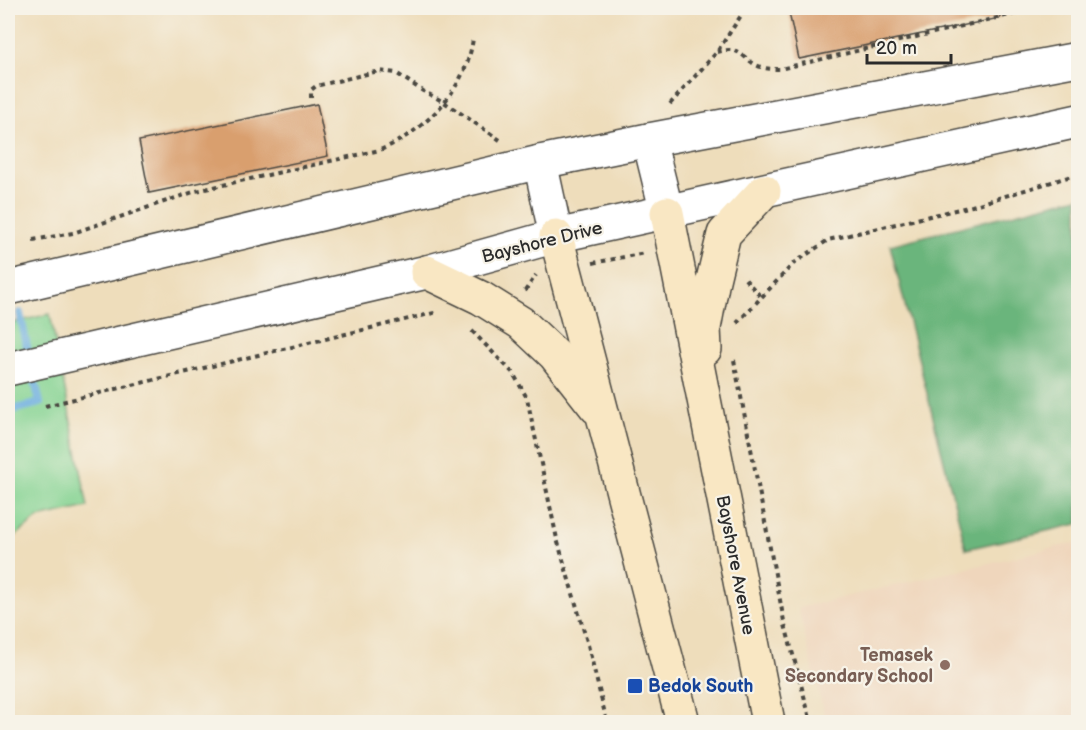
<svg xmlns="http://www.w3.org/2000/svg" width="1086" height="730" font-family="'Balsamiq Sans',sans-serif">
<rect width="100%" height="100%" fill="#f7f3e8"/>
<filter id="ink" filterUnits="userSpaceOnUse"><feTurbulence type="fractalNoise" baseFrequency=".0167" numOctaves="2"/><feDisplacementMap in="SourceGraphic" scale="12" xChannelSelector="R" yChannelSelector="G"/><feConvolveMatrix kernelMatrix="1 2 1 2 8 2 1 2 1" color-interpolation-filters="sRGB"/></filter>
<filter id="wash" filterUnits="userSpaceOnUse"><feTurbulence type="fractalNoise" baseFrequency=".008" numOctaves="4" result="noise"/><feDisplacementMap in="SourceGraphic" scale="24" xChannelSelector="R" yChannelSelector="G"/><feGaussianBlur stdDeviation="1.35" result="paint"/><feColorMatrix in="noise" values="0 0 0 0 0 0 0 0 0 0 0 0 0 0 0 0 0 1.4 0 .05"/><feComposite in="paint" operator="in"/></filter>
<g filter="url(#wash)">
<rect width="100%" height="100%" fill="#edb"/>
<polygon fill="#efd6bc" points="1078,542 1078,722 826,722 798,608"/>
<polygon fill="#84d392" stroke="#587f5e" stroke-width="1.5" points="50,314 88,507 38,518 8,542 8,324"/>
<polygon fill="#6bb57c" stroke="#4b7054" stroke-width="1.5" points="1078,197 1078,524 966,549 890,245"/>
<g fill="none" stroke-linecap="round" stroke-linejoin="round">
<g stroke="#69addf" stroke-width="8">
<polyline points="20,313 29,356"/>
<polyline points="8,411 40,403 32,369"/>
</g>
</g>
<g id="blocks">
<g fill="#d99f6e">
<polygon points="788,8 999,8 1000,18 799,59"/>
<polygon points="317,104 328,156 149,193 139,141"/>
</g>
</g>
</g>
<g filter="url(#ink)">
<use href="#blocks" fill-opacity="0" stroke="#484641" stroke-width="1.5"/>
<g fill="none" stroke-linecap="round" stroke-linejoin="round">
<g stroke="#484641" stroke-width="36">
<g id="tertiary">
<polyline points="649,140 667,213"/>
<polyline points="540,162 556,236"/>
<polyline points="8,288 540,162 649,140 1078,59"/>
<polyline points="8,369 427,272 556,236 1078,121"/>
</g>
</g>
<g stroke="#484641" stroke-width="36">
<g id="secondary">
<polyline points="667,213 768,722"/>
<polyline points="556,236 683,722"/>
<polyline points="427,272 481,298 521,323 555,355 596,407"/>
<polyline points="705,349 704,328 713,280 724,234 764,191"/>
</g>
</g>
<g stroke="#484641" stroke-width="4" stroke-dasharray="4.5 4.5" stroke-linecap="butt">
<polyline points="784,11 801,8"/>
<path d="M717,52C740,46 739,55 756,65C764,69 771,69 780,69L1039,8"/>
<polyline points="311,98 311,90 316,86 379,71 396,73 423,91 444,102 500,140"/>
<polyline points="670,104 717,52 744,11 749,8"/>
<path d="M33,240L73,233L196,191L380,150C426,131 467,88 473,38"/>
<polyline points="593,263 645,253"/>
<polyline points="745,279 761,297"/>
<polyline points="525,291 536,275"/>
<polyline points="737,323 793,264 828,240 972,206 1078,174"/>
<polyline points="472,331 513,373 527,398 557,539 588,645 607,722"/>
<polyline points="734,360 784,621 811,722"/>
<polyline points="45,406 438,312"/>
</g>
<use href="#tertiary" stroke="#fff" stroke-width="33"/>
<use href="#secondary" stroke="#f9e7c3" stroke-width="33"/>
</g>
</g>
<circle fill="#8d6e63" stroke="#f7f3e8" stroke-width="2" cx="945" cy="665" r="6"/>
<rect fill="#1a4fb4" stroke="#f7f3e8" stroke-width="2" x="627" y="678" width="16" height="16" rx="3"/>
<g text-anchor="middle" stroke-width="4.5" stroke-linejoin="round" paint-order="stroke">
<g font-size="18" fill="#2b2b2b" stroke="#f7f3e8">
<text transform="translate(542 242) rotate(-14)" y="6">Bayshore Drive</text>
<text transform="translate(736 565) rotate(79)" y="6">Bayshore Avenue</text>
</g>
<g font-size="18" font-weight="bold" fill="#785e54" stroke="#f7f3e8" text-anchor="end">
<text x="933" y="661">Temasek<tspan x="933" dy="21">Secondary School</tspan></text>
</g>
<g font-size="18" font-weight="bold" fill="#164399" stroke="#f7f3e8" text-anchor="start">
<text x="648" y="692">Bedok South</text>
</g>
</g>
<rect width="1086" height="730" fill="none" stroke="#f7f3e8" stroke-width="30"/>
<path d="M867 54v9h84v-9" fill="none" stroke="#2b2b2b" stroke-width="3"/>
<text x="876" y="54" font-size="18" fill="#2b2b2b" stroke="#f7f3e8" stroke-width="4.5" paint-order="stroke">20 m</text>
</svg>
